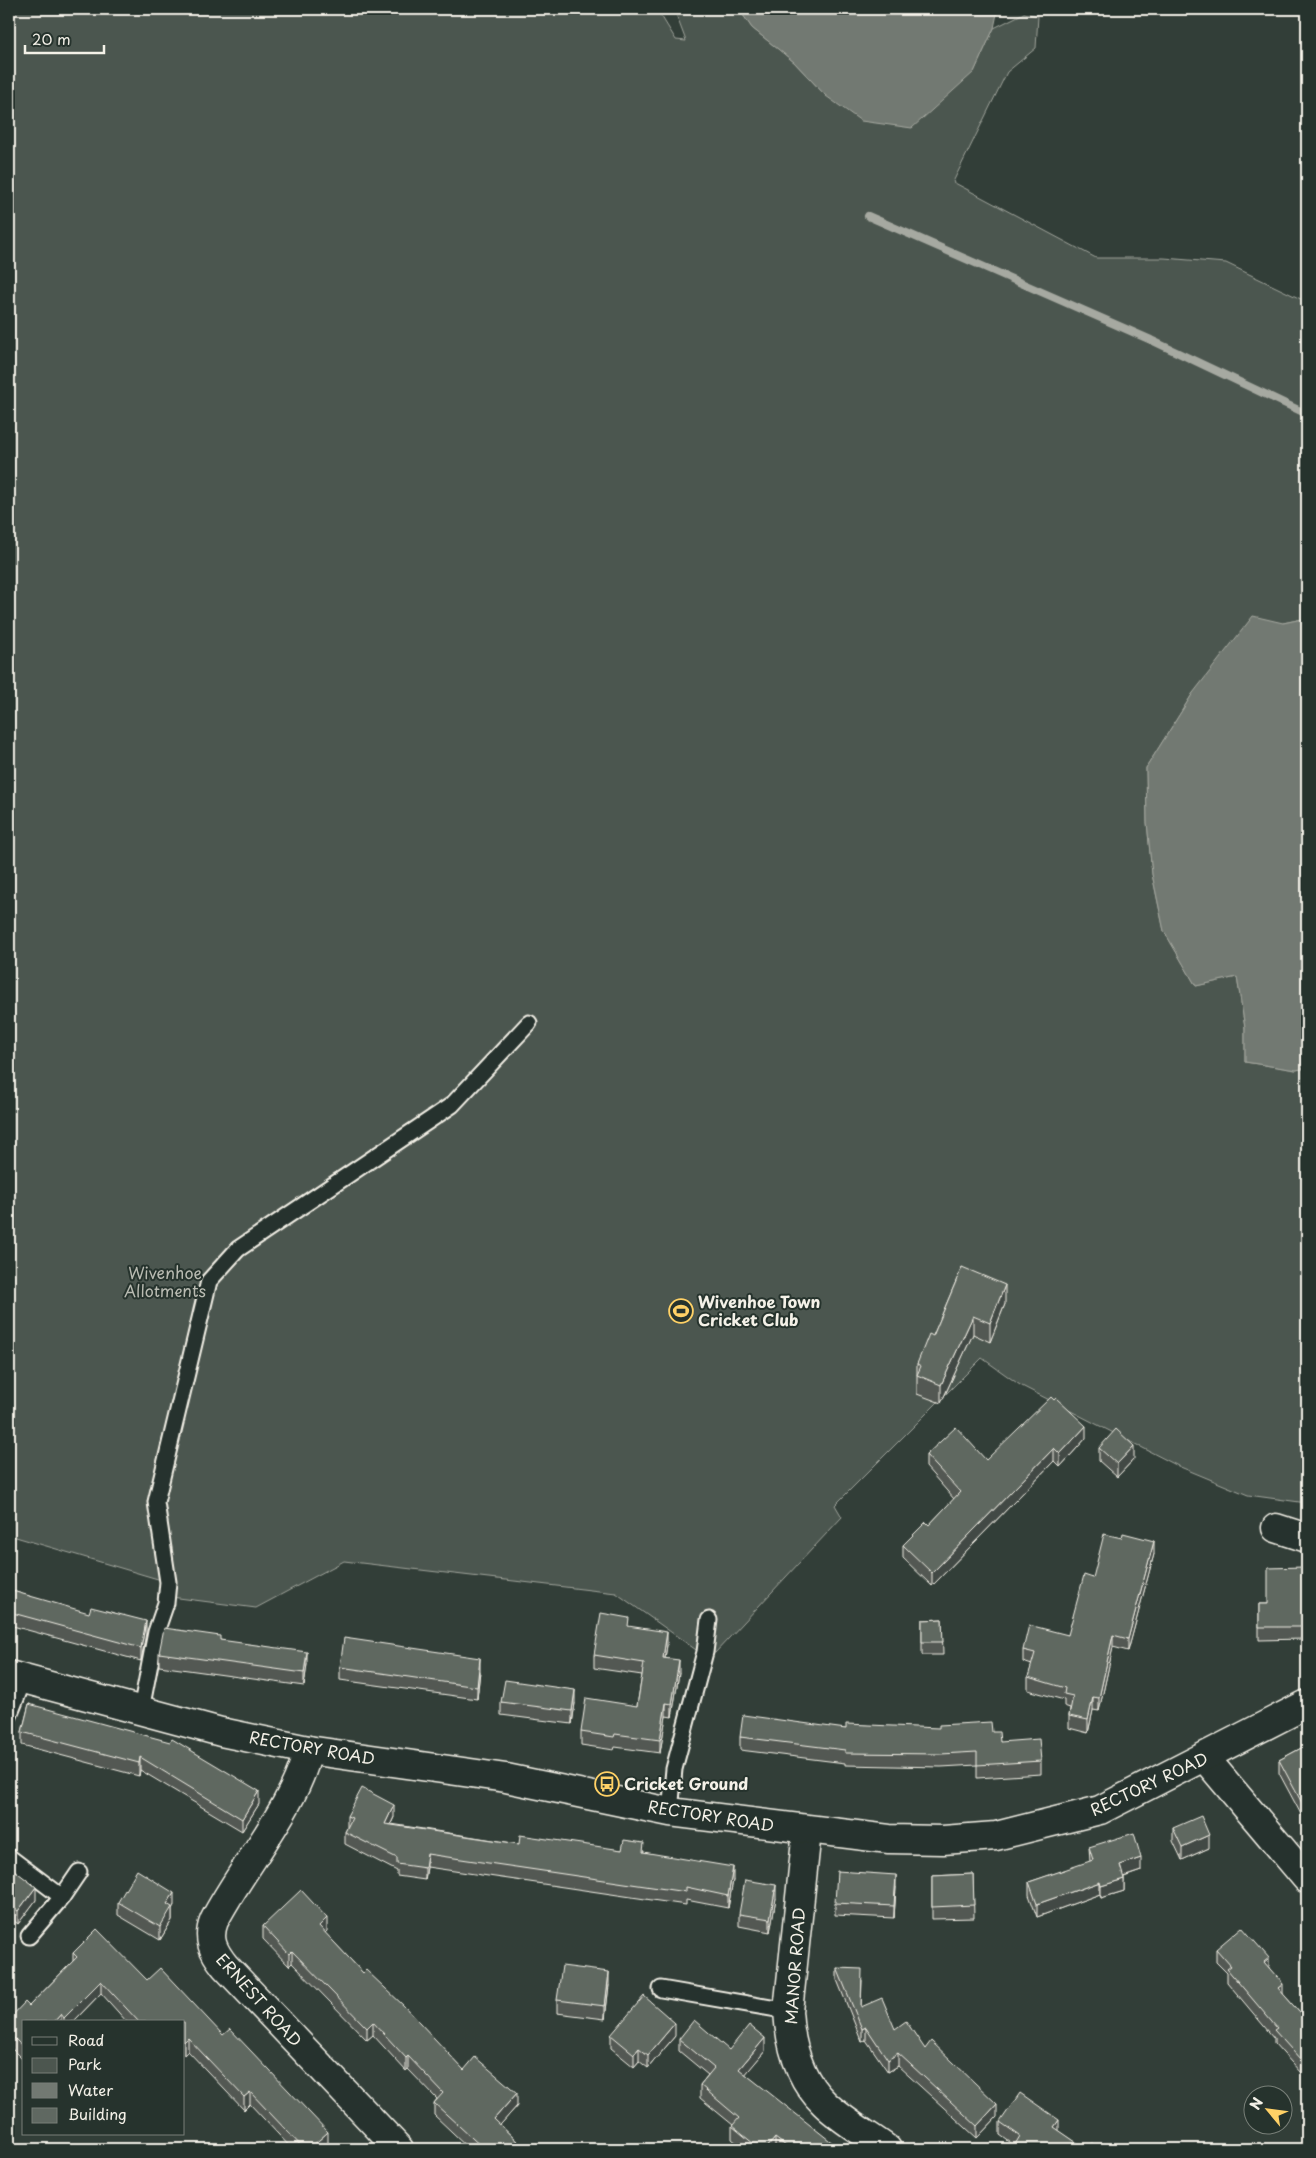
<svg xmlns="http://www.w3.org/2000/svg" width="1316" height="2158" font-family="'Playpen Sans',sans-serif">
<rect width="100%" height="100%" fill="#323e38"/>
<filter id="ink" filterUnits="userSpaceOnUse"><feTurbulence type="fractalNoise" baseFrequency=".02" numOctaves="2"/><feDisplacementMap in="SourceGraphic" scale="10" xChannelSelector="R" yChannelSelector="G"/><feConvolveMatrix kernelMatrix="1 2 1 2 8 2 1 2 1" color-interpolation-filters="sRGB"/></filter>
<g filter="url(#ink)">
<polygon fill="#4c564f" stroke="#a0a49c" points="9,9 657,9 676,40 686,41 674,9 739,9 752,28 794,62 826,96 974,72 994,28 1024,13 1038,16 1036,48 1007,72 953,182 1096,258 1164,258 1226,263 1307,302 1307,618 1283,623 1193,693 1146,768 1147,822 1152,874 1164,931 1196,986 1237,977 1245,1028 1245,1062 1296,1070 1307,1068 1307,1503 1248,1495 1178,1466 1020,1385 982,1358 835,1505 842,1517 715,1653 699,1652 616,1593 344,1561 256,1608 171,1597 168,1582 9,1535"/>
<g fill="#727972" stroke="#a6a9a1">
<polygon points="739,9 998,9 994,28 974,72 912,128 861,121 826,96 794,62 752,28"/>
<polygon points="1253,616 1283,623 1307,618 1307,1068 1296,1070 1245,1062 1245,1028 1237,977 1196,986 1164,931 1152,874 1147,822 1146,768 1193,693"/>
</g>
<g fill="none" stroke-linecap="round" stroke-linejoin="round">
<polyline stroke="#a6a9a1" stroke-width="8" points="868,216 1151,340 1307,414"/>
<g stroke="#f4f1e8" stroke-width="19">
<g id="service">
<polyline points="141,1710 156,1632 166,1603 168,1582 156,1502 209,1281 238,1249 452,1105 529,1023"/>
<polyline points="9,1716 24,1679"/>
<polyline points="670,1812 674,1769 705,1652 709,1620"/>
<polyline points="9,1857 62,1897 79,1872"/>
<polyline points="29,1936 62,1897"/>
<polyline points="661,1989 788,2011"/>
</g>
</g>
<g stroke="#f4f1e8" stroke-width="31">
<g id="minor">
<polyline points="1276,1528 1307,1538"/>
<path d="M308,1750C296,1806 241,1868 214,1921C207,1939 213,1951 225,1966L399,2149"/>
<polyline points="1205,1758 1307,1879"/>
<path d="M807,1831L788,2011C790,2045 799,2079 824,2103C841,2120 868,2135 887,2149"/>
</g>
</g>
<g stroke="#f4f1e8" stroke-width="31">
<polyline id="tertiary" points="9,1675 221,1732 308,1750 506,1778 670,1812 889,1839 943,1840 996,1836 1100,1810 1307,1704"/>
</g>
<use href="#service" stroke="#26332d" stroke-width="15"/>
<use href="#minor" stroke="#26332d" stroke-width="28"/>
<use href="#tertiary" stroke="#26332d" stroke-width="28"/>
</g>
<g fill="#525953" stroke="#f4f1e8">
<polygon points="962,1267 1005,1304 990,1342 973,1334 941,1403 917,1394 917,1364 933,1336"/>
<polygon points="1086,1438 1060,1467 1054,1461 932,1586 903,1558 903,1545 929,1525 954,1499 926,1467 926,1455 986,1460"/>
<polygon points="1099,1448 1134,1459 1117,1477 1099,1461"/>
<polygon points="1154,1554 1128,1651 1113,1647 1099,1711 1093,1710 1088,1733 1069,1728 1069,1716 1070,1708 1064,1706 1064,1700 1028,1690 1028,1677 1032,1665 1023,1662 1023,1650 1068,1635 1093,1578"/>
<polygon points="1303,1567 1304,1639 1259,1640 1259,1604 1268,1604"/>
<polygon points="9,1590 146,1633 141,1661 9,1625"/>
<polygon points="942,1619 943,1655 922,1655 922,1620"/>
<polygon points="629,1627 667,1645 665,1658 679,1673 672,1717 666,1716 660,1753 615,1747 614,1750 581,1745 581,1732 637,1706 642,1675 594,1668 594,1655"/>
<polygon points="220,1640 307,1664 304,1686 159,1666 159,1653"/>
<polygon points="340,1667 480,1671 477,1699 340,1680"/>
<polygon points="501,1702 575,1703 572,1724 501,1715"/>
<polygon points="29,1704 259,1804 242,1831 140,1770 139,1776 22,1745 22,1732"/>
<polygon points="846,1729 992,1732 1000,1742 1041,1761 1041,1774 977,1778 977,1765 941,1767 845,1765 845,1763 740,1750 740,1737"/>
<polygon points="1307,1745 1307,1822 1302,1816 1279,1773 1279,1760"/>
<polygon points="347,1816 394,1817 391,1824 519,1844 622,1850 644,1852 733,1880 728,1908 686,1900 686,1905 427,1867 425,1880 397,1876 397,1871 345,1844 345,1832 347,1828"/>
<polygon points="1173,1828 1209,1848 1182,1860 1173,1841"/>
<polygon points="1089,1847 1141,1871 1124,1877 1124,1891 1101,1898 1100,1894 1037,1917 1029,1895 1029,1882 1090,1862"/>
<polygon points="9,1866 36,1900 18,1924 9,1917"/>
<polygon points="973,1874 974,1918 932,1919 932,1876"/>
<polygon points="896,1887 894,1918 835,1915 835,1903"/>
<polygon points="776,1898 770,1932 739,1926 739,1914"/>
<polygon points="118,1902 174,1905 172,1909 172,1920 160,1940 118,1915"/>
<polygon points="263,1926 327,1931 325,1933 363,1973 464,2070 517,2106 500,2125 525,2149 470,2149 434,2115 434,2103 437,2099 408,2069 406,2071 373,2035 367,2040 292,1963 289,1966 263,1939"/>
<polygon points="1216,1949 1269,1968 1283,1994 1307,2021 1307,2072 1305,2069 1301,2073 1274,2043 1274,2038 1227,1982 1227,1973 1216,1962"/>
<polygon points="73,1953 147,1980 223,2035 328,2144 323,2149 292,2149 250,2104 244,2110 188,2051 184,2055 184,2022 127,2022 101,1993 73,2022 24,2022 24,2061 9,2046 9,2019 29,2006 73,1961"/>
<polygon points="837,1968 862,1981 861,2007 925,2049 997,2117 977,2138 898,2066 888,2072 866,2040 862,2042 837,1980"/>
<polygon points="609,1985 605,2019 557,2013 557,2000"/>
<polygon points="611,2035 675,2036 648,2068 639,2061 634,2067 611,2048"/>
<polygon points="679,2039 729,2050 765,2051 745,2074 834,2149 744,2149 732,2139 732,2126 733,2125 700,2098 700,2085 708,2075 679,2051"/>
<polygon points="1000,2122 1059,2131 1086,2149 1014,2149 1014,2145 1000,2135"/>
</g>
<g fill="#424944" stroke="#f4f1e8">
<polygon points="1005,1285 1005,1304 990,1342 990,1323"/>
<polygon points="973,1316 973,1334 941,1403 941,1385"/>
<polygon points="1086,1426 1086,1438 1060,1467 1060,1454"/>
<polygon points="1134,1446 1134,1459 1117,1477 1117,1464"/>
<polygon points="1054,1448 1054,1461 932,1586 932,1573"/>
<polygon points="1154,1541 1154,1554 1128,1651 1128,1639"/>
<polygon points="146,1621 146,1633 141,1661 141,1648"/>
<polygon points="667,1632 667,1645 663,1671 663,1658"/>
<polygon points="1113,1635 1113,1647 1099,1711 1099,1698"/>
<polygon points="307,1652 307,1664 304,1686 304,1673"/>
<polygon points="480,1658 480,1671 477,1699 477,1687"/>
<polygon points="679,1660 679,1673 672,1717 672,1704"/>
<polygon points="575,1690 575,1703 572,1724 572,1711"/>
<polygon points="1093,1697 1093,1710 1088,1733 1088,1720"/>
<polygon points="666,1703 666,1716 660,1753 660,1740"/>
<polygon points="140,1757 140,1770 139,1776 139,1763"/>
<polygon points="259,1791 259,1804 242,1831 242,1819"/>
<polygon points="394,1805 394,1817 385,1836 385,1824"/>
<polygon points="1209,1835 1209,1848 1182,1860 1182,1847"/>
<polygon points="427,1854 427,1867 425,1880 425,1868"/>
<polygon points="1141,1858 1141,1871 1120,1878 1120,1865"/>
<polygon points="733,1867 733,1880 728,1908 728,1896"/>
<polygon points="896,1875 896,1887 894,1918 894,1906"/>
<polygon points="1124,1879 1124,1891 1101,1898 1101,1886"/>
<polygon points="1100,1882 1100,1894 1037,1917 1037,1904"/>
<polygon points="776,1885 776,1898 770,1932 770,1919"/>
<polygon points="36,1887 36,1900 18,1924 18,1911"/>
<polygon points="174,1893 174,1905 172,1909 172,1920 160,1940 160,1927 167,1904"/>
<polygon points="327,1918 327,1931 319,1939 319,1926"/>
<polygon points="292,1951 292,1963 289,1966 289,1954"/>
<polygon points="1269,1958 1269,1971 1264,1962"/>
<polygon points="609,1972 609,1985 605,2019 605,2006"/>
<polygon points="101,1981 101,1993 73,2022 64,2022 64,2018"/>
<polygon points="1283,1984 1283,1997 1278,1988"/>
<polygon points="61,2014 61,2022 54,2022"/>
<polygon points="373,2022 373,2035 367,2040 367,2028"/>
<polygon points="675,2023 675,2036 648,2068 648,2055"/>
<polygon points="866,2027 866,2040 862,2042 862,2029"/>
<polygon points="188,2038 188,2051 184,2055 184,2042"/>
<polygon points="765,2038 765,2051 739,2082 739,2069"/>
<polygon points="639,2048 639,2061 634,2067 634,2054"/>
<polygon points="898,2053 898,2066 888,2072 888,2060"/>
<polygon points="408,2056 408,2069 406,2071 406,2058"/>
<polygon points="1305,2056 1305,2069 1301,2073 1301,2060"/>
<polygon points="250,2092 250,2104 244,2110 244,2097"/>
<polygon points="517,2093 517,2106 494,2132 494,2119"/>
<polygon points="997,2104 997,2117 977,2138 977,2126"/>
<polygon points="1059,2120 1059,2132 1054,2127"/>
<polygon points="328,2132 328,2144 323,2149 309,2149"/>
<polygon points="775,2138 775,2149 766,2149"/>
</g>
<g fill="#5f6861" stroke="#f4f1e8">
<polygon points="962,1267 1005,1285 990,1323 973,1316 941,1385 917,1375 921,1366 917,1364 929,1334 933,1336"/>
<polygon points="1051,1397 1054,1400 1056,1398 1086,1426 1060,1454 1054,1448 932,1573 903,1545 926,1522 929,1525 960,1492 926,1455 956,1427 986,1460"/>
<polygon points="1116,1429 1134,1446 1117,1464 1099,1448"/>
<polygon points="1123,1533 1154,1541 1128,1639 1113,1635 1099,1698 1093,1697 1088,1720 1069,1716 1073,1696 1064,1694 1065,1688 1028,1677 1035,1653 1023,1650 1029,1625 1068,1635 1084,1575 1093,1578 1104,1534 1122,1538"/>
<polygon points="1303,1567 1304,1627 1259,1627 1259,1604 1268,1604 1268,1568"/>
<polygon points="9,1590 89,1613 91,1607 146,1621 141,1648 9,1612"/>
<polygon points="601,1613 629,1618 628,1626 667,1632 663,1658 679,1660 672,1704 666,1703 660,1740 615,1734 614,1737 581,1732 586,1698 637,1706 644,1663 594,1655"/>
<polygon points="942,1619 943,1642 922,1642 922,1620"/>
<polygon points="164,1628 220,1636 220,1640 307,1652 304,1673 159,1653"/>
<polygon points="344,1638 480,1658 477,1687 340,1667"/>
<polygon points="505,1680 575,1690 572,1711 501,1702"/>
<polygon points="29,1704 170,1742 172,1739 259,1791 242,1819 140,1757 139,1763 22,1732"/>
<polygon points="743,1715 846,1729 846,1724 939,1728 939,1725 991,1722 992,1732 999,1732 1000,1742 1039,1739 1041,1761 977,1765 977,1752 941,1754 845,1753 845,1750 740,1737"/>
<polygon points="1307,1745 1307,1810 1302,1803 1279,1760"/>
<polygon points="362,1788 394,1805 385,1824 519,1844 520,1835 622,1850 624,1840 644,1843 643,1852 733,1867 728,1896 686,1887 686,1892 427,1854 425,1868 397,1864 397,1858 345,1832 352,1818 347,1816"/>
<polygon points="1201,1816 1209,1835 1182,1847 1173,1828"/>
<polygon points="1134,1833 1141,1858 1120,1865 1124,1879 1101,1886 1100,1882 1037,1904 1029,1882 1093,1860 1089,1847"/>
<polygon points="9,1866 36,1887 18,1911 9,1905"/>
<polygon points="137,1870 174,1893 167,1904 172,1907 160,1927 118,1902"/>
<polygon points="837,1871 896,1875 894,1906 835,1903"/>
<polygon points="973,1874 974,1905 932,1907 932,1876"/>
<polygon points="745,1880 776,1885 770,1919 739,1914"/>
<polygon points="301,1890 327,1918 319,1926 363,1973 366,1970 404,2006 464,2070 475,2057 517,2093 494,2119 525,2149 484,2149 434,2103 443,2093 408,2056 406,2058 373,2022 367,2028 292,1951 289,1954 263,1926"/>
<polygon points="1242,1927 1269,1958 1264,1962 1283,1984 1278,1988 1307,2021 1307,2059 1305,2056 1301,2060 1274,2030 1277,2028 1227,1969 1231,1966 1216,1949"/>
<polygon points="97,1929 147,1980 160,1968 223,2035 230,2029 328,2132 309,2149 304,2149 250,2092 244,2097 188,2038 184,2042 184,2022 139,2022 101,1981 64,2018 61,2014 54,2022 24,2022 24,2048 9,2033 9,2019 25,2002 29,2006 77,1957 73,1953"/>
<polygon points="562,1966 609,1972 605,2006 557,2000"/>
<polygon points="837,1968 862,1969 861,2007 882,1998 895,2029 906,2021 925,2049 931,2041 997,2104 977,2126 898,2053 888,2060 866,2027 862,2029"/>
<polygon points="644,1996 675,2023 648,2055 639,2048 634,2054 611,2035"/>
<polygon points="694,2020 729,2050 749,2025 765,2038 739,2069 834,2144 830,2149 790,2149 775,2138 766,2149 760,2149 732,2126 739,2118 700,2085 714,2068 679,2039"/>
<polygon points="1020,2093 1059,2120 1054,2127 1086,2149 1019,2149 1014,2146 1020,2136 1000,2122"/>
<polygon points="1092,2143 1100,2149 1087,2149"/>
</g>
</g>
<defs>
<g id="stadium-ring" transform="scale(1.25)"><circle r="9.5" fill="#26332d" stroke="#ffd166" stroke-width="1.5"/><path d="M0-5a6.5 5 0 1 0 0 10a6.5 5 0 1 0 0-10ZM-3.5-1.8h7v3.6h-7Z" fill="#ffd166"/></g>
<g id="bus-ring" transform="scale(1.25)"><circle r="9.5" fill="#26332d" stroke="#ffd166" stroke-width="1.5"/><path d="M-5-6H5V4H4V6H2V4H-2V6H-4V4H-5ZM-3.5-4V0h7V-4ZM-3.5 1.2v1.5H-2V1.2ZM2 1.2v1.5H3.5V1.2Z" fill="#ffd166"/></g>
</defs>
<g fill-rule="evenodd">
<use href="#stadium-ring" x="681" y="1311"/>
<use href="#bus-ring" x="607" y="1784"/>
</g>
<g text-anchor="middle" stroke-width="4" stroke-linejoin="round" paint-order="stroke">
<g font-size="16" fill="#b9bbb2" stroke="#26332d">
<text x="165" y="1279">Wivenhoe<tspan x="165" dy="18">Allotments</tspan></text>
</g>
<g font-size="16" font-weight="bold" fill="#f4f1e8" stroke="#26332d" text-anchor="start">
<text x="698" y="1308">Wivenhoe Town<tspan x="698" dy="18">Cricket Club</tspan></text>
<text x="624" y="1790">Cricket Ground</text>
</g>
<g font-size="16" fill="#f4f1e8" stroke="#26332d">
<text transform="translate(312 1748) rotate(10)" y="6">RECTORY ROAD</text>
<text transform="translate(1149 1784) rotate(-25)" y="6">RECTORY ROAD</text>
<text transform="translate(711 1816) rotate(9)" y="6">RECTORY ROAD</text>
<text transform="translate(795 1966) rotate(-86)" y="6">MANOR ROAD</text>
<text transform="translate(259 2000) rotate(48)" y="6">ERNEST ROAD</text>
</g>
</g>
<rect width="1316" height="2158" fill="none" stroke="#26332d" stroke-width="30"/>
<rect x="15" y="15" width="1286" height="2128" fill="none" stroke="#f4f1e8" stroke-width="2" filter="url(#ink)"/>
<rect x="22" y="2020" width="162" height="115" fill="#26332d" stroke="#787f78"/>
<rect x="32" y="2037" width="25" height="8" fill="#26332d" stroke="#787f78"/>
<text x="68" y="2046" font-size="15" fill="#f4f1e8">Road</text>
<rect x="32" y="2058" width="25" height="15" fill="#4c564f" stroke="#787f78"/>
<text x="68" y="2070" font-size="15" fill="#f4f1e8">Park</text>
<rect x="32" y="2083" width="25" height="15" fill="#727972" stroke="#787f78"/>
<text x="68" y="2096" font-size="15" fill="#f4f1e8">Water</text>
<rect x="32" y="2108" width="25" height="15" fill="#5f6861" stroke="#787f78"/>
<text x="68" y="2120" font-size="15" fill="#f4f1e8">Building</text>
<g transform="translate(1268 2110) rotate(299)"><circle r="24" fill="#26332d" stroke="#787f78"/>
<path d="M0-4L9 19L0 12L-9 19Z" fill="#ffd166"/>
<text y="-8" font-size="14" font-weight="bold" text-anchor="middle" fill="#f4f1e8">N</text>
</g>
<path d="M25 45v8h79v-8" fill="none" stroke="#f4f1e8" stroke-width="2.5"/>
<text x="32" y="45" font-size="15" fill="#f4f1e8" stroke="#26332d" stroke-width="4" paint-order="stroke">20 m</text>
</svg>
